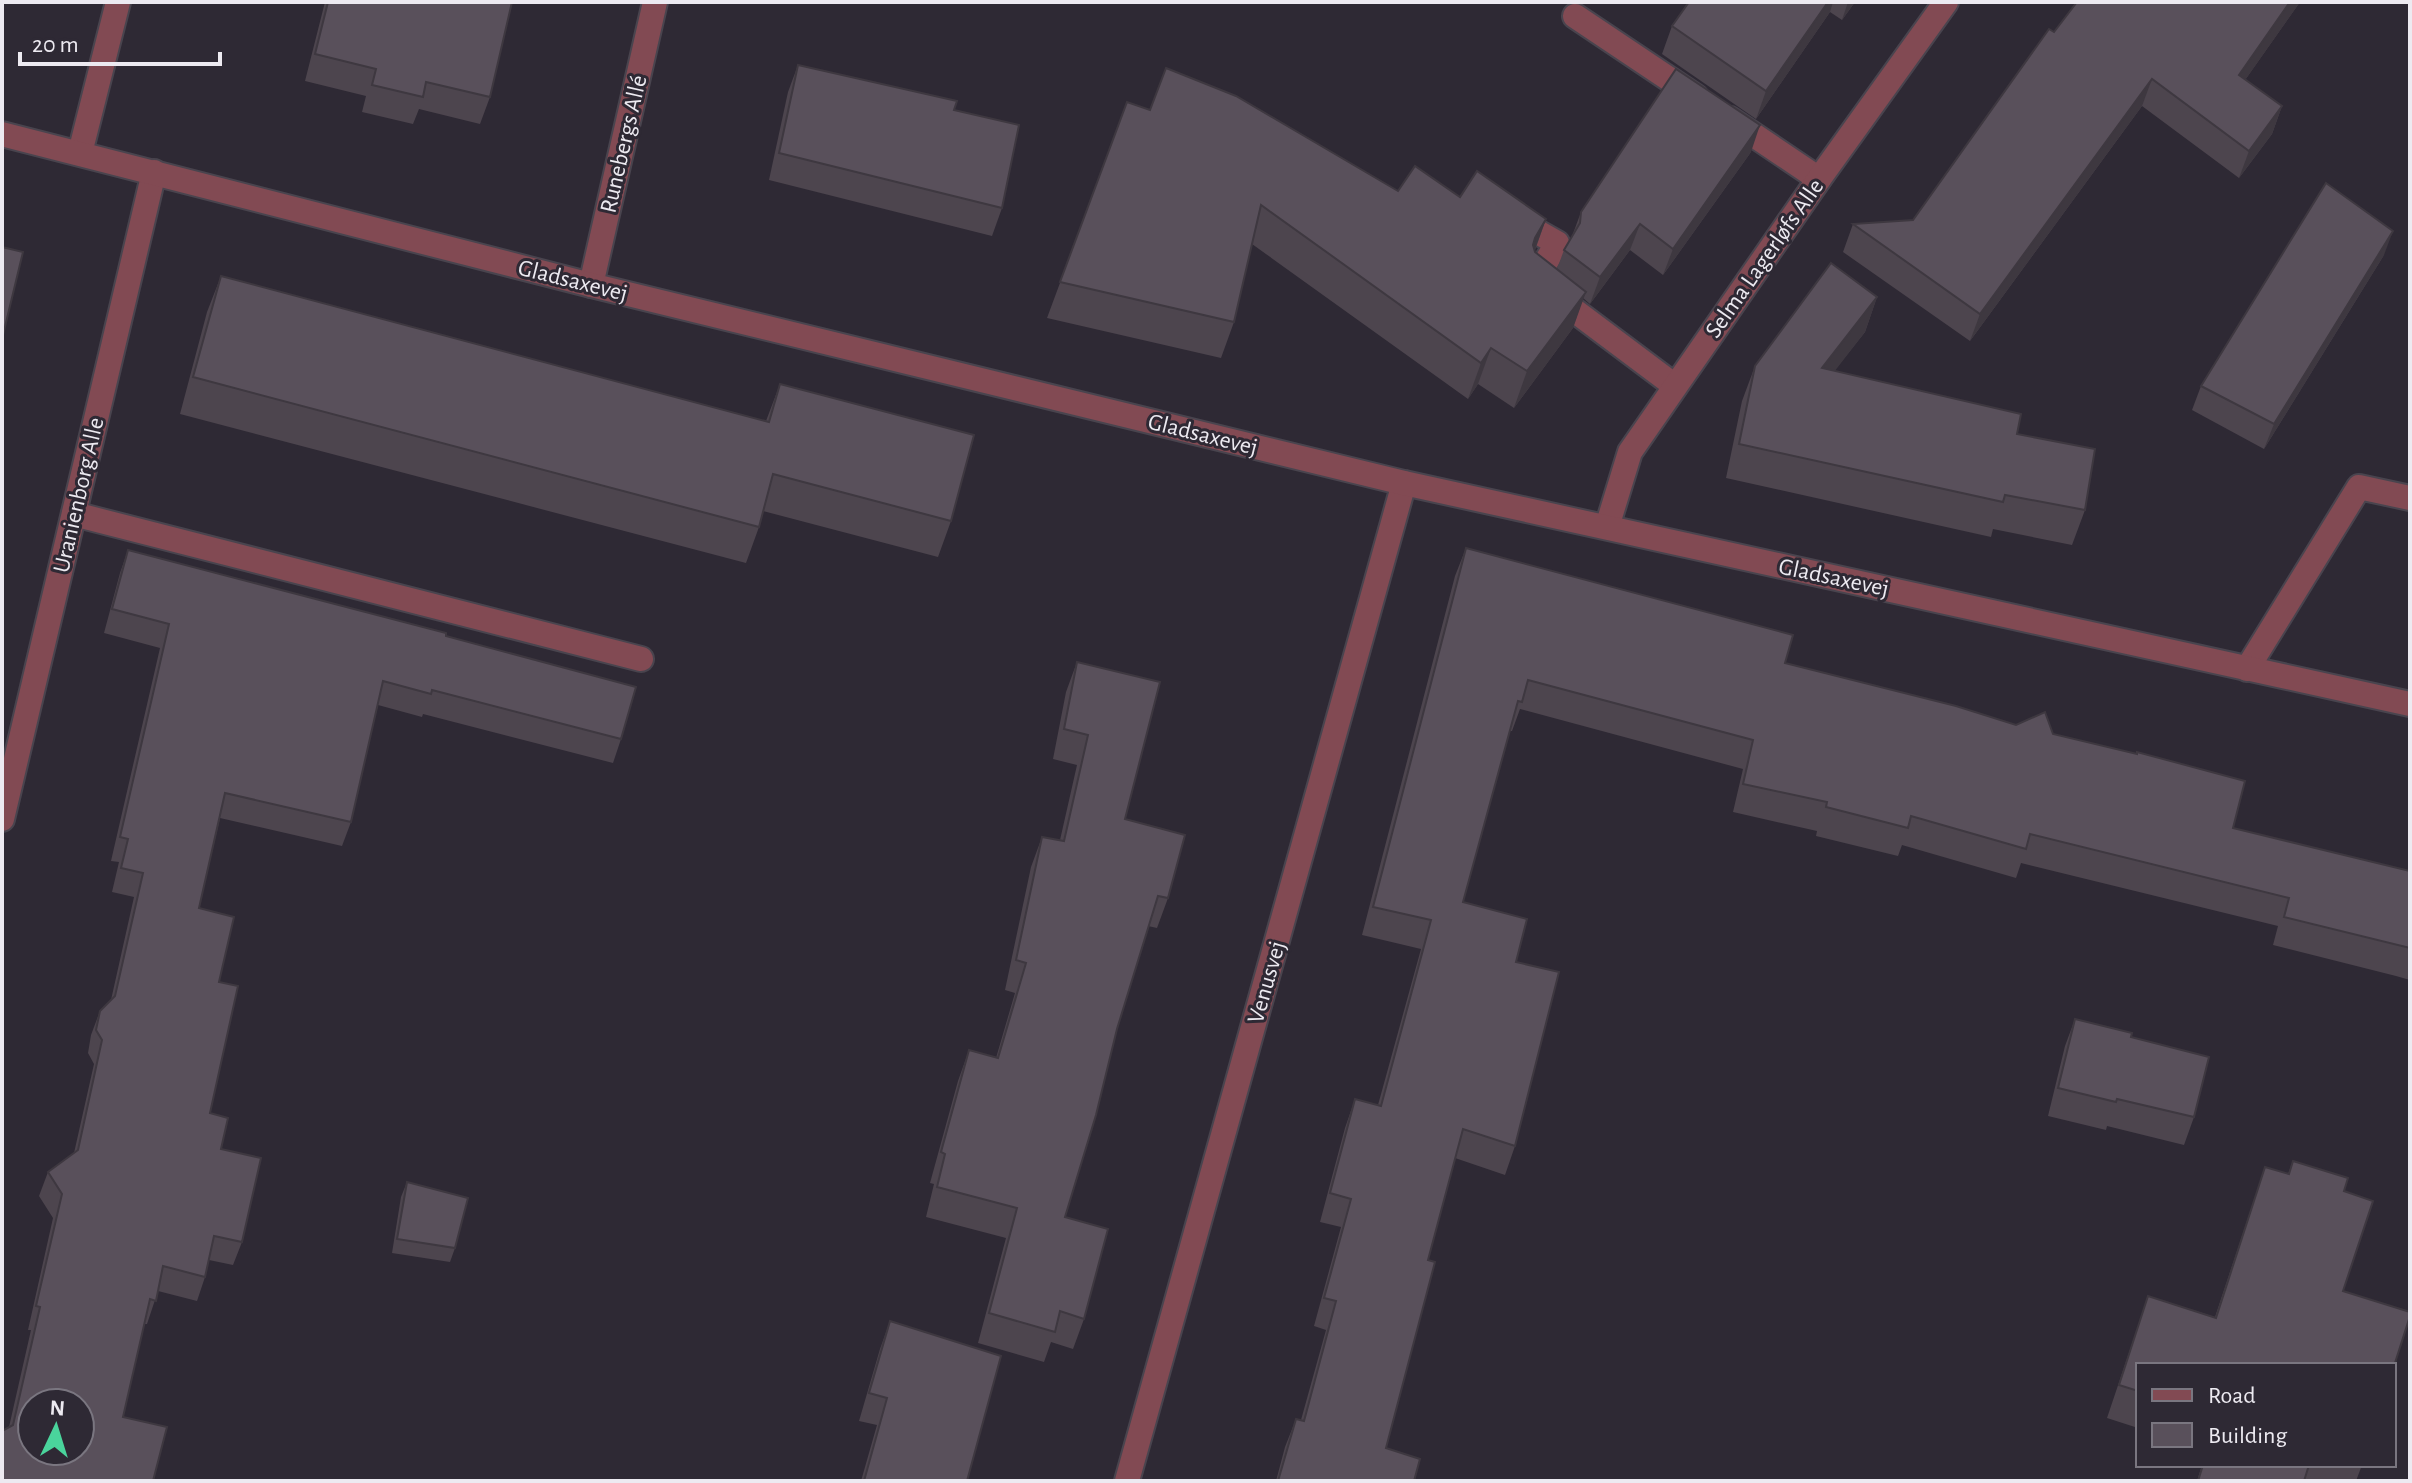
<svg xmlns="http://www.w3.org/2000/svg" width="2412" height="1483" font-family="'Alegreya Sans',sans-serif">
<rect width="100%" height="100%" fill="#2e2934"/>
<g fill="none" stroke-linecap="round" stroke-linejoin="round">
<g stroke="#49444e" stroke-width="28">
<g id="service">
<polyline points="1575,16 1696,97"/>
<polyline points="1730,119 1819,179"/>
<polyline points="1511,217 1557,243 1535,281 1675,386"/>
<polyline points="74,514 641,659"/>
<polyline points="2247,669 2359,487 2410,498"/>
</g>
</g>
<g stroke="#49444e" stroke-width="28">
<g id="minor">
<polyline points="80,153 118,2"/>
<polyline points="591,285 655,2"/>
<polyline points="1607,527 1630,452 1819,179 1946,2"/>
<polyline points="2,819 154,172"/>
<polyline points="1127,1481 1404,483"/>
</g>
</g>
<g stroke="#49444e" stroke-width="28">
<polyline id="tertiary" points="2,134 591,285 1404,483 2410,704"/>
</g>
<use href="#service" stroke="#824a53" stroke-width="24"/>
<use href="#minor" stroke="#824a53" stroke-width="24"/>
<use href="#tertiary" stroke="#824a53" stroke-width="24"/>
</g>
<g fill="#4d454e">
<polygon points="325,2 512,2 490,97 480,124 419,109 413,124 362,112 366,96 305,81"/>
<polygon points="1689,2 1855,2 1842,20 1830,12 1756,119 1662,54 1672,26"/>
<polygon points="2077,2 2300,2 2245,80 2282,106 2272,134 2239,178 2142,106 1970,341 1843,252 1853,224 1913,220"/>
<polygon points="798,65 954,110 1002,208 992,236 769,180 788,92"/>
<polygon points="1127,102 1398,191 1460,197 1546,219 1535,250 1535,252 1557,269 1564,250 1571,239 1581,212 1751,152 1663,275 1630,250 1590,304 1583,298 1573,328 1514,408 1478,384 1468,399 1252,244 1234,322 1221,358 1047,318"/>
<polygon points="2384,255 2264,449 2192,410 2201,386"/>
<polygon points="221,276 766,421 780,384 951,521 938,557 763,511 759,527 746,563 180,414 207,312"/>
<polygon points="1877,297 1865,332 1834,371 2017,434 2085,510 2072,545 1993,529 1991,537 1726,478 1742,401 1755,366"/>
<polygon points="1466,548 1785,663 2016,725 2053,734 2233,828 2410,871 2410,980 2396,976 2273,945 2278,926 2021,863 2016,878 1902,845 1898,856 1816,836 1817,831 1733,812 1743,769 1520,709 1512,731 1510,731 1463,902 1516,962 1515,1146 1505,1175 1455,1158 1428,1260 1386,1448 1414,1481 1276,1481 1285,1447 1296,1419 1301,1420 1326,1330 1314,1326 1341,1227 1320,1222 1345,1128 1355,1099 1378,1105 1421,949 1362,935 1455,576"/>
<polygon points="128,550 446,636 621,739 613,763 423,714 422,717 378,705 351,822 342,846 220,818 199,908 219,982 210,1113 221,1149 242,1242 233,1265 209,1260 205,1277 197,1301 158,1291 147,1324 144,1324 123,1417 9,1427 31,1330 28,1330 53,1218 39,1196 48,1172 74,1153 94,1064 88,1053 91,1035 100,1011 111,1000 134,897 112,892 119,862 111,861 160,648 104,633 120,573"/>
<polygon points="1077,662 1125,819 1168,898 1157,928 1148,926 1117,1029 1065,1217 1084,1319 1073,1349 1051,1342 1044,1362 978,1343 1006,1238 926,1217 934,1184 930,1183 958,1081 969,1050 996,1058 1015,993 1005,990 1031,867 1042,837 1060,840 1077,765 1053,759 1066,692"/>
<polygon points="2075,1019 2131,1037 2194,1117 2184,1145 2107,1126 2106,1130 2048,1116 2065,1046"/>
<polygon points="2293,1161 2344,1191 2343,1291 2138,1365 2138,1428 2107,1418 2148,1296 2215,1317 2265,1167 2288,1174"/>
<polygon points="407,1182 455,1248 450,1262 392,1253 401,1197"/>
<polygon points="890,1321 967,1481 861,1481 877,1425 859,1421 880,1349"/>
<polygon points="2202,1465 2362,1465 2356,1481 2197,1481"/>
</g>
<g fill="#3e3840">
<polygon points="1828,2 1833,2 1830,12 1756,119 1766,91"/>
<polygon points="1848,2 1855,2 1842,20"/>
<polygon points="2290,2 2300,2 2229,103 2239,75"/>
<polygon points="2152,79 2142,106 1970,341 1980,314"/>
<polygon points="2282,106 2272,134 2239,178 2249,151"/>
<polygon points="1760,125 1751,152 1663,275 1673,249"/>
<polygon points="1546,219 1533,255 1522,274 1535,238"/>
<polygon points="1640,224 1630,250 1590,304 1600,277"/>
<polygon points="2393,231 2384,255 2264,449 2274,424"/>
<polygon points="1586,292 1573,328 1514,408 1527,371"/>
<polygon points="1877,297 1865,332 1810,403 1822,368"/>
<polygon points="1491,348 1478,384 1468,399 1481,363"/>
</g>
<g fill="#59505b" stroke="#3e3840" stroke-width="2" fill-rule="evenodd">
<polygon points="328,2 512,2 490,97 426,82 423,97 372,85 376,69 315,54"/>
<polygon points="1689,2 1828,2 1766,91 1672,26"/>
<polygon points="2077,2 2290,2 2239,75 2282,106 2249,151 2152,79 1980,314 1853,224 1913,220 2049,29 2054,32"/>
<polygon points="798,65 957,101 954,110 1019,125 1002,208 779,153"/>
<polygon points="1166,68 1236,96 1398,191 1415,166 1460,197 1477,171 1546,219 1535,238 1533,245 1535,252 1586,292 1527,371 1491,348 1481,363 1261,205 1234,322 1060,282 1127,102 1150,110"/>
<polygon points="1676,69 1760,125 1673,249 1640,224 1600,277 1564,250 1580,223 1581,212"/>
<polygon points="2326,183 2393,231 2274,424 2201,386"/>
<polygon points="2,247 23,252 3,335 2,334"/>
<polygon points="1831,263 1877,297 1822,368 2021,414 2017,434 2095,449 2085,510 2005,495 2003,502 1739,444 1755,366"/>
<polygon points="221,276 769,422 780,384 974,435 951,521 773,474 759,527 193,377"/>
<polygon points="1466,548 1793,635 1785,663 1956,706 2016,725 2045,712 2053,734 2137,754 2137,752 2245,781 2233,828 2410,871 2410,948 2284,917 2289,898 2030,834 2026,849 1911,816 1908,828 1826,807 1827,802 1743,784 1753,740 1528,680 1522,702 1518,701 1463,902 1527,919 1516,962 1559,972 1515,1146 1463,1129 1428,1260 1435,1262 1386,1448 1420,1459 1414,1481 1278,1481 1296,1419 1304,1421 1336,1301 1324,1298 1351,1199 1330,1193 1355,1099 1381,1106 1431,920 1373,907"/>
<path d="M128,550L446,633V636L636,687L621,739L432,690L431,694L383,681L351,822L225,793L199,908L234,917L219,982L238,986L210,1113L228,1118L221,1149L261,1158L242,1242L214,1236L205,1277L163,1266L156,1301L150,1299L123,1417L167,1427L153,1481H2V1431L13,1425L40,1307L36,1306L62,1194L48,1172L78,1150L102,1040L96,1030L100,1011L115,996L143,873L121,868L128,839L120,837L169,624L112,609ZM32,1403H80V1451H32Z"/>
<polygon points="1077,662 1160,682 1125,819 1185,835 1168,898 1158,896 1117,1029 1096,1115 1065,1217 1108,1229 1084,1319 1060,1311 1055,1332 989,1313 1017,1208 937,1187 945,1154 941,1152 969,1050 998,1058 1026,963 1016,960 1042,837 1064,841 1088,735 1064,729"/>
<polygon points="2075,1019 2132,1033 2131,1037 2209,1057 2194,1117 2117,1099 2116,1102 2058,1088"/>
<polygon points="2293,1161 2348,1178 2344,1191 2373,1201 2343,1291 2410,1312 2410,1316 2394,1366 2138,1365 2138,1391 2119,1385 2148,1296 2216,1318 2265,1167 2289,1174"/>
<polygon points="407,1182 468,1198 455,1248 397,1239"/>
<polygon points="890,1321 1001,1356 967,1481 864,1481 887,1398 869,1393"/>
<polygon points="2203,1465 2309,1465 2304,1481 2198,1481"/>
</g>
<g text-anchor="middle" stroke-width="6" stroke-linejoin="round" paint-order="stroke">
<g font-size="24" fill="#edeaf1" stroke="#2e2934">
<text transform="translate(623 144) rotate(-77)" y="8">Runebergs Allé</text>
<text transform="translate(1764 258) rotate(-55)" y="8">Selma Lagerløfs Alle</text>
<text transform="translate(573 280) rotate(14)" y="8">Gladsaxevej</text>
<text transform="translate(1203 434) rotate(14)" y="8">Gladsaxevej</text>
<text transform="translate(78 495) rotate(-77)" y="8">Uranienborg Alle</text>
<text transform="translate(1834 577) rotate(12)" y="8">Gladsaxevej</text>
<text transform="translate(1266 982) rotate(-74)" y="8">Venusvej</text>
</g>
</g>
<rect width="2412" height="1483" fill="none" stroke="#edeaf1" stroke-width="8"/>
<rect x="2136" y="1363" width="260" height="104" fill="#2e2934" stroke="#7a7680" stroke-width="2"/>
<rect x="2152" y="1389" width="40" height="12" fill="#824a53" stroke="#7a7680" stroke-width="2"/>
<text x="2208" y="1403" font-size="24" fill="#edeaf1">Road</text>
<rect x="2152" y="1423" width="40" height="24" fill="#59505b" stroke="#7a7680" stroke-width="2"/>
<text x="2208" y="1443" font-size="24" fill="#edeaf1">Building</text>
<g transform="translate(56 1427) rotate(4)"><circle r="38" fill="#2e2934" stroke="#7a7680" stroke-width="2"/>
<path d="M0-6L14 30L0 20L-14 30Z" fill="#4ad49c"/>
<text y="-12" font-size="22" font-weight="bold" text-anchor="middle" fill="#edeaf1">N</text>
</g>
<path d="M20 52v12h200v-12" fill="none" stroke="#edeaf1" stroke-width="4"/>
<text x="32" y="52" font-size="24" fill="#edeaf1" stroke="#2e2934" stroke-width="6" paint-order="stroke">20 m</text>
</svg>
